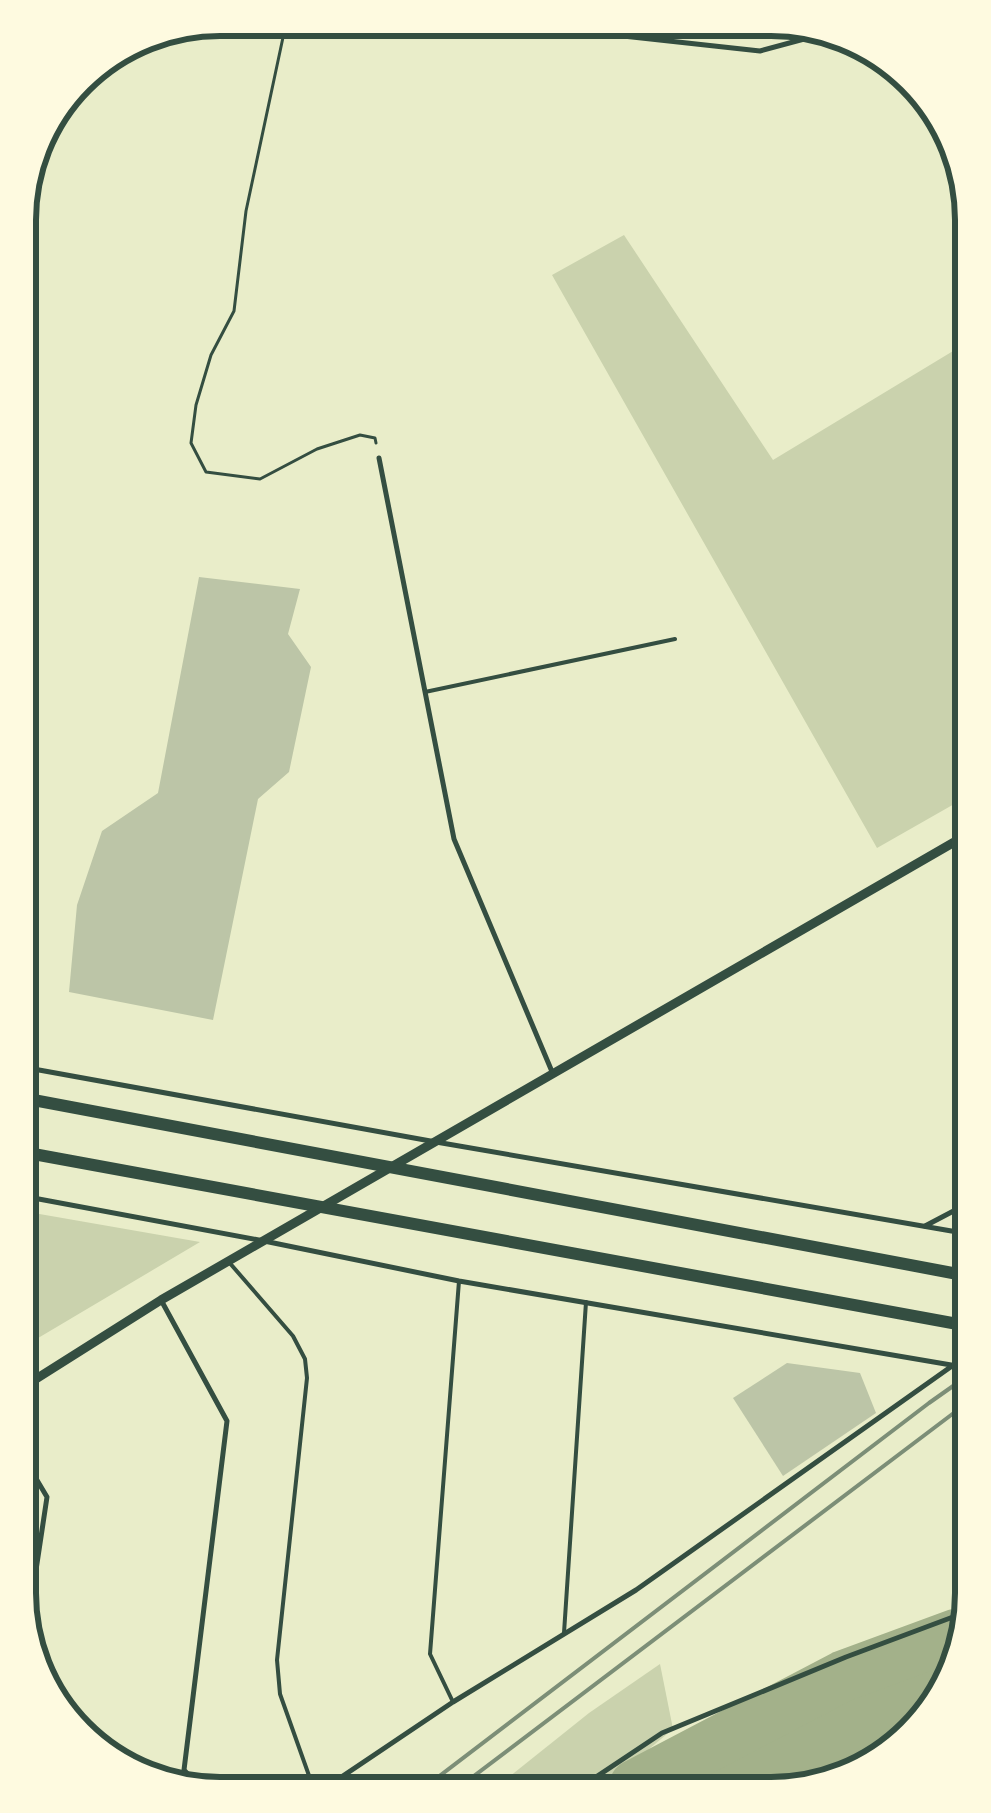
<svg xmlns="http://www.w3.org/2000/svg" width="991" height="1813" font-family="Raleway,sans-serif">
<rect width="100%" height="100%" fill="#e9edc9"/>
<g fill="#cad2ad">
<polygon points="624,235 773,460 963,345 963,799 877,848 552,275"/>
<polygon points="28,1212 200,1242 28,1344"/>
<polygon points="660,1664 673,1729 606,1785 499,1785 589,1713"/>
</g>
<polygon fill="#a3b18a" points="956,1642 953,1655 924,1710 888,1746 833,1775 771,1785 621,1785 680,1746 810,1691 928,1657"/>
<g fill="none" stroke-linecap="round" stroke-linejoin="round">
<polyline stroke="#a3b18a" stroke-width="51" points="635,1785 843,1676 957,1634"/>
</g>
<g fill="#bcc5a7">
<polygon points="199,577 300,589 288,634 311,667 289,772 258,799 213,1020 69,992 77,905 102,831 158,793"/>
<polygon points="787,1363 860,1373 876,1413 783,1476 733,1398"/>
</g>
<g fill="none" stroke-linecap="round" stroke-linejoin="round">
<polyline stroke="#344e41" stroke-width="3" points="285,28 246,211 234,311 211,355 196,405 191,443 206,472 260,479 317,449 360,435 375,438 376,443"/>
<g stroke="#344e41" stroke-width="4">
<polyline points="425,692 675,639"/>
<polyline points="228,1261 293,1336 305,1359 307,1378 277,1660 280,1694 312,1784"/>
<polyline points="564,1633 586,1302"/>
<polyline points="453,1702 430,1654 459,1281"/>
</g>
<g stroke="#344e41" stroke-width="5">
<polyline points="585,30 614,35 760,51 819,35"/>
<polyline points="379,458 454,839 553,1074"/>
<polyline points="28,1068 436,1142 963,1233"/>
<polyline points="28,1197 264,1241 459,1281 963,1367"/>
<polyline points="925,1226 963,1206"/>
<polyline points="161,1300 227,1421 184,1770 197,1784"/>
<polyline points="28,1465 47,1497 30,1610"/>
<polyline points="331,1784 453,1702 636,1590 952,1366"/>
<polyline points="584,1785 662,1733 846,1657 961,1614"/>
</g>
<polyline stroke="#344e41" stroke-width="9" points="28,1384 161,1300 963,837"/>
<g stroke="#344e41" stroke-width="12">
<polyline points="28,1099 963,1275"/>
<polyline points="28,1153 963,1325"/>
</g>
<g stroke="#7c8e77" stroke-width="4">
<polyline points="429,1784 929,1403 963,1379"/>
<polyline points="462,1785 963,1406"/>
</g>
</g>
<path d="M0 0H991V1813H0ZM220 36H771A184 184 0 0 1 955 220V1593A184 184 0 0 1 771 1777H220A184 184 0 0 1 36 1593V220A184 184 0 0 1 220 36Z" fill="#fefae0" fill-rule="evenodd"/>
<path fill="none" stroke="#344e41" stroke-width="6" d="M220 36H771A184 184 0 0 1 955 220V1593A184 184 0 0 1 771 1777H220A184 184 0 0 1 36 1593V220A184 184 0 0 1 220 36Z"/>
</svg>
